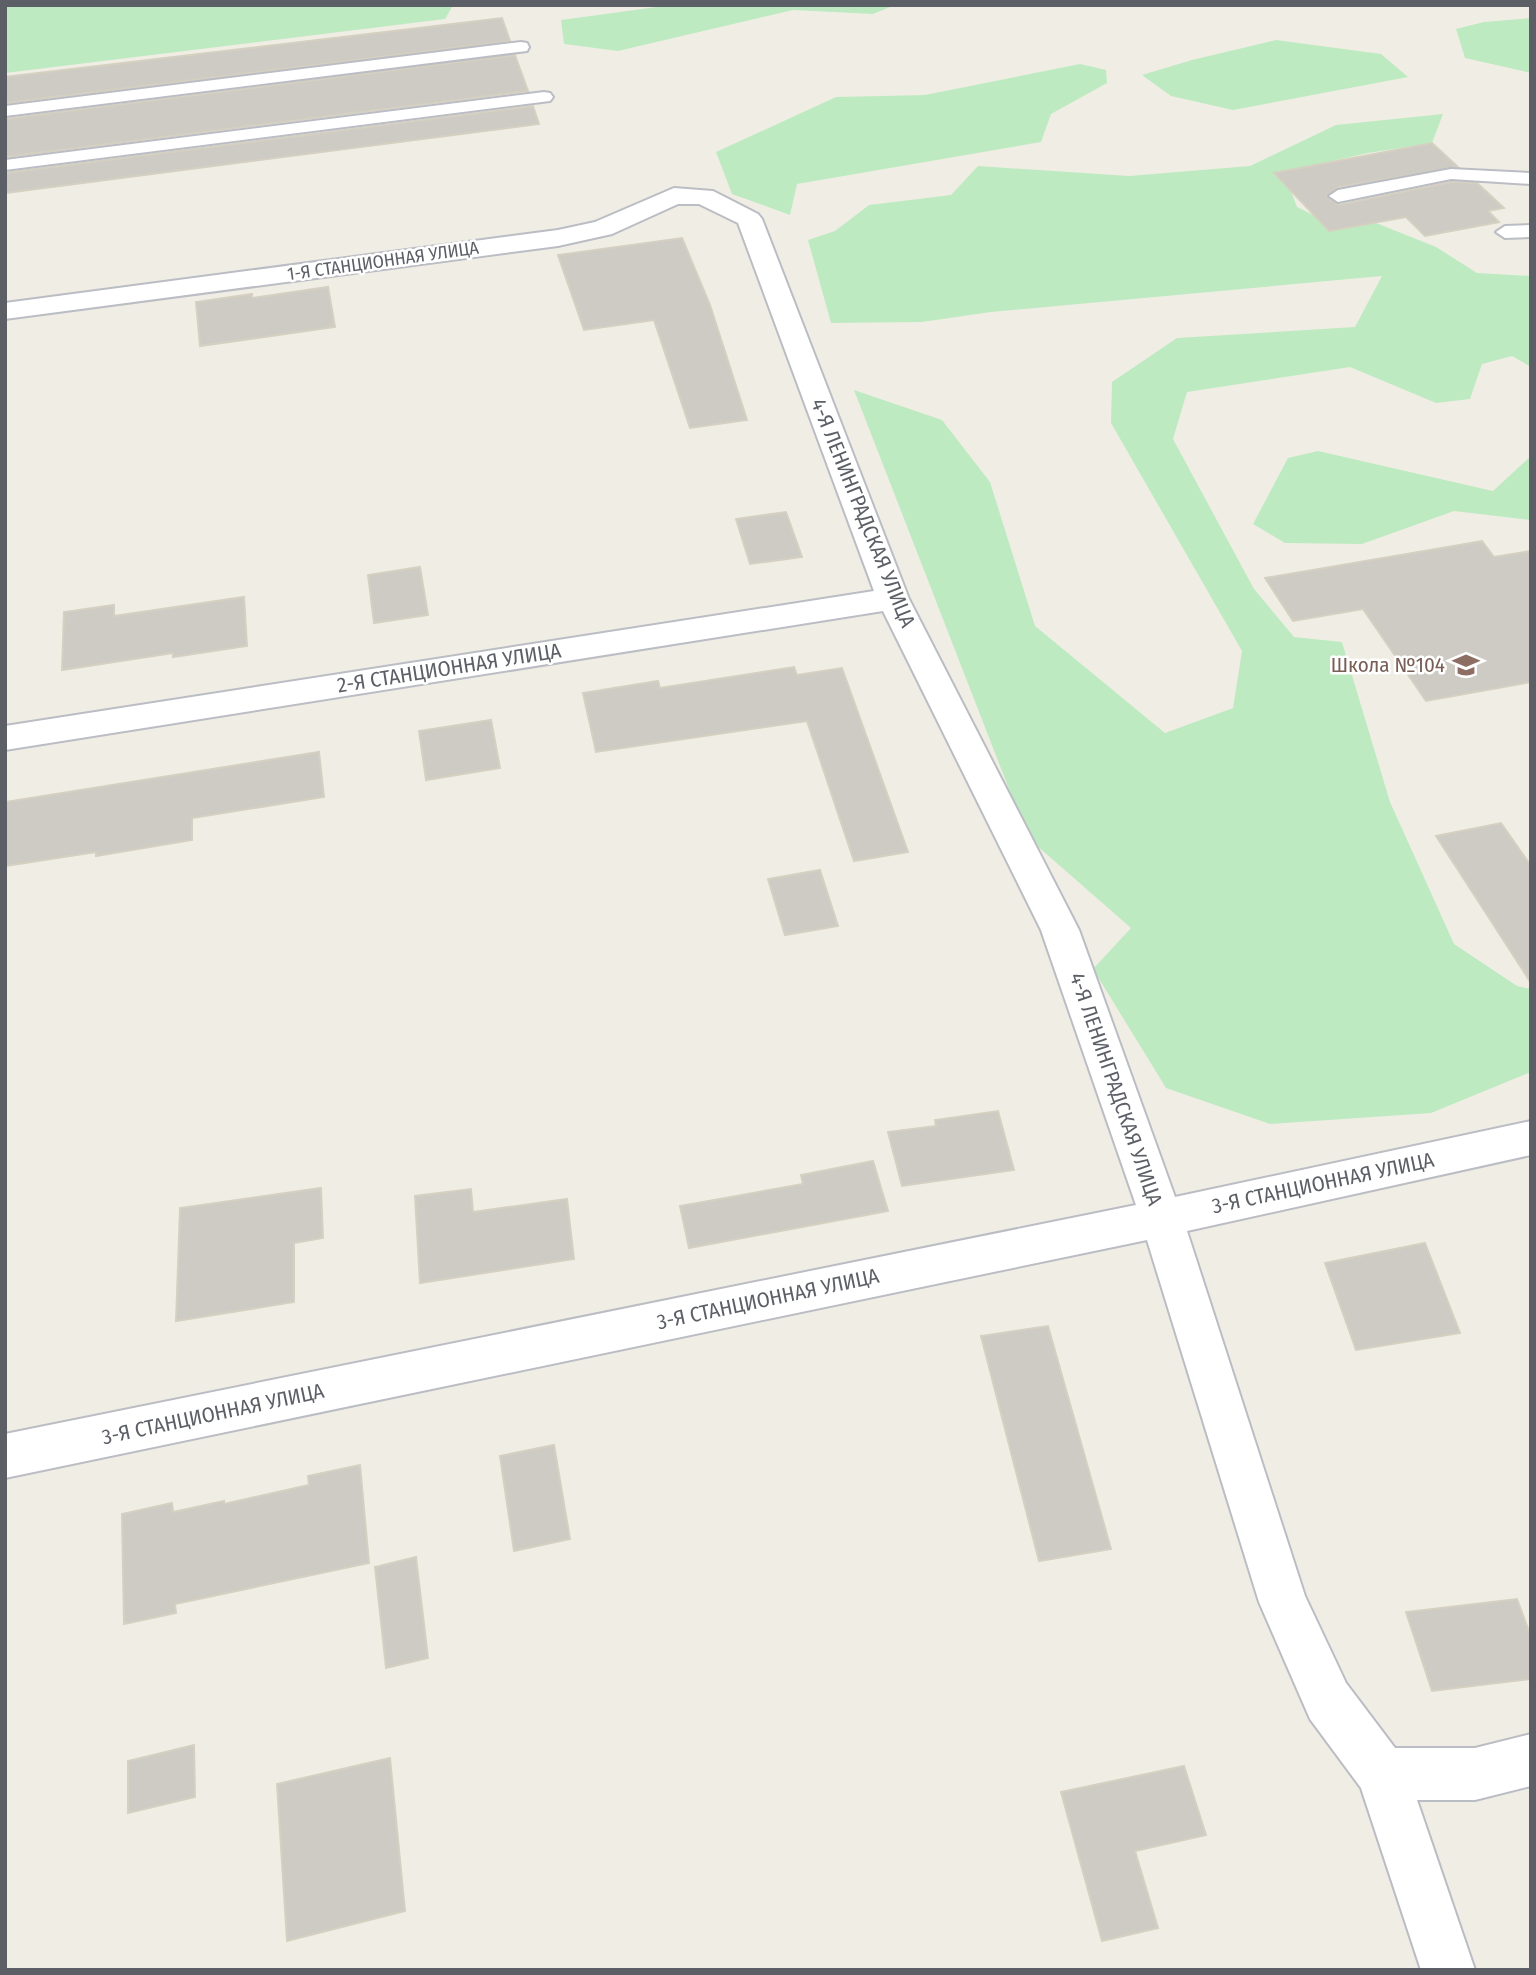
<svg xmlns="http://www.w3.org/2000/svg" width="1536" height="1975" font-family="'Fira Sans Condensed',sans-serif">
<rect width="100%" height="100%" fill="#f0eee4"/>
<g fill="#beeac1">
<polygon points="5,5 453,5 445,19 5,73"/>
<polygon points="671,5 895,5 873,14 793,10 618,51 564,44 561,20"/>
<polygon points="1531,18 1531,73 1465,58 1456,29 1484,22"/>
<polygon points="1276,40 1381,54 1408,77 1233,110 1171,96 1142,75 1192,60"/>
<polygon points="1080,64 1106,70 1107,83 1051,114 1041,142 797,184 790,215 732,194 716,152 836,97 925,95"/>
<polygon points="1443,114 1432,143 1368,153 1274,174 1291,191 1297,207 1313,215 1329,231 1376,223 1436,247 1477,273 1531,276 1531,367 1512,356 1482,364 1470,399 1436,403 1350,367 1187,392 1173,439 1254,589 1294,637 1342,642 1390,802 1454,944 1517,986 1531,989 1531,1072 1431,1113 1270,1124 1166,1088 1093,969 1131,928 1028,838 854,390 942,420 990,482 1035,626 1165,733 1233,708 1242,651 1111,423 1112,382 1177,338 1355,327 1382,276 991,312 922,322 831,323 808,240 835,231 869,205 951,195 978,166 1129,176 1250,166 1336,125"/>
<polygon points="1318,451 1493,491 1531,456 1531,520 1454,511 1362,544 1285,543 1253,524 1288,458"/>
</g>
<g fill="#cdcbc3" stroke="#d5d0c1" stroke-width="2">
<polygon points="502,18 510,41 5,103 5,77"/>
<polygon points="515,55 528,91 5,157 5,119"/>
<polygon points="533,106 539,124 5,193 5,173"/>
<polygon points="1432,143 1458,167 1338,187 1327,197 1339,205 1451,182 1477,183 1504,208 1488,211 1499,222 1425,236 1406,217 1329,231 1274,173"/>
<polygon points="682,238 710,305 747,420 690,428 654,320 584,330 558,255"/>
<polygon points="328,287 335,327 200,346 196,302 252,294 252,298"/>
<polygon points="786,512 802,557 750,564 736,519"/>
<polygon points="1482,541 1494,557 1531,551 1531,682 1426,701 1363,609 1293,621 1265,578"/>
<polygon points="420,567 428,615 374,623 368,575"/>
<polygon points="244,597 247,646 173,657 173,653 62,670 64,612 114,605 114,616"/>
<polygon points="794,667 797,675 842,668 908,852 854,861 807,721 596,752 583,693 658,681 660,688"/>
<polygon points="491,720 500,768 426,780 419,731"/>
<polygon points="319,752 324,797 192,818 192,840 96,856 96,852 5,866 5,802"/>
<polygon points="1501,823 1531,866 1531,983 1436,836"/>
<polygon points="820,870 838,926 785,935 768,879"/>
<polygon points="998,1111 1014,1170 902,1186 888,1132 936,1126 935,1120"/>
<polygon points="873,1161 888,1211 689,1248 680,1206 803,1184 801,1175"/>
<polygon points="321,1188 323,1238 294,1243 294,1302 176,1321 180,1208"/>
<polygon points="471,1189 473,1212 567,1199 574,1259 420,1283 415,1196"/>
<polygon points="1425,1243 1460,1333 1356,1350 1325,1263"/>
<polygon points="1048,1326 1111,1549 1039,1561 981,1336"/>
<polygon points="554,1445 570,1539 514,1551 500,1456"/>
<polygon points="360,1465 369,1563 175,1604 176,1613 124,1624 122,1514 172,1503 173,1512 224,1501 224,1504 309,1485 308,1476"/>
<polygon points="416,1557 428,1658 386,1668 375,1567"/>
<polygon points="1517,1599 1531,1637 1531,1679 1432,1691 1406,1612"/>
<polygon points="194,1745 195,1797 128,1813 128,1761"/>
<polygon points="390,1758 405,1911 287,1941 277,1784"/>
<polygon points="1184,1766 1206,1835 1135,1851 1158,1928 1102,1941 1061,1792"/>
</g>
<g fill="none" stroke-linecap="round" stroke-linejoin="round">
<g stroke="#bbbdc4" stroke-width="4">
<g id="lane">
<polygon points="521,42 527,43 529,47 527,51 5,116 5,106"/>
<polygon points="544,92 550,93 553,97 550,101 5,170 5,160"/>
<polygon points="1451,169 1531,173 1531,184 1451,179 1338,202 1329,196 1338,190"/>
<polygon points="1531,225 1531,237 1505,238 1496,232 1505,226"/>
</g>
</g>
<g stroke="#bbbdc4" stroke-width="4">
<polygon id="street" points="674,188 713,191 758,214 762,219 909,599 1079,930 1175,1197 1531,1121 1531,1155 1187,1231 1305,1596 1346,1683 1395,1748 1475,1748 1531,1734 1531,1786 1475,1800 1417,1800 1475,1970 1421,1970 1361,1788 1310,1719 1259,1602 1147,1240 5,1478 5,1434 1136,1205 1041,930 883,611 5,750 5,726 874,591 738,223 699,204 678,204 612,234 558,246 5,319 5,303 558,230 595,222"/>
</g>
<use href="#lane" fill="#fff" fill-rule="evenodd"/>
<use href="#street" fill="#fff" fill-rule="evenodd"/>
</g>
<defs>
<g id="school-bare" transform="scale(2.1)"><path d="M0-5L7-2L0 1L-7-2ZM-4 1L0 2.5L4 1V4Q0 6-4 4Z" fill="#8d6e63" stroke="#fff" stroke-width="2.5" paint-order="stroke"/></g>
</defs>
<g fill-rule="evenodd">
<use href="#school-bare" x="1466" y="665"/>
</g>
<g text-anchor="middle" stroke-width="5" stroke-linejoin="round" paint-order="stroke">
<g font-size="18" fill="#5c5f66" stroke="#fff">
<text transform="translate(383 261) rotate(-8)" y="6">1-Я СТАНЦИОННАЯ УЛИЦА</text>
</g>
<g font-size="21" fill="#5c5f66" stroke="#fff">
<text transform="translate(863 513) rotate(68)" y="7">4-Я ЛЕНИНГРАДСКАЯ УЛИЦА</text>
<text transform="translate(449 668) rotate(-9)" y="7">2-Я СТАНЦИОННАЯ УЛИЦА</text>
<text transform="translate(1116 1089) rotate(71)" y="7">4-Я ЛЕНИНГРАДСКАЯ УЛИЦА</text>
<text transform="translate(1323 1183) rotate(-12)" y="7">3-Я СТАНЦИОННАЯ УЛИЦА</text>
<text transform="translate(768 1299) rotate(-12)" y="7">3-Я СТАНЦИОННАЯ УЛИЦА</text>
<text transform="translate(213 1414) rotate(-12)" y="7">3-Я СТАНЦИОННАЯ УЛИЦА</text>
</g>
<g font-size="21" fill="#785e54" stroke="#fff" text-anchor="end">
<text x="1445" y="672">Школа №104</text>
</g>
</g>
<rect width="1536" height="1975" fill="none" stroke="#5c5f66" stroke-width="14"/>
</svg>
